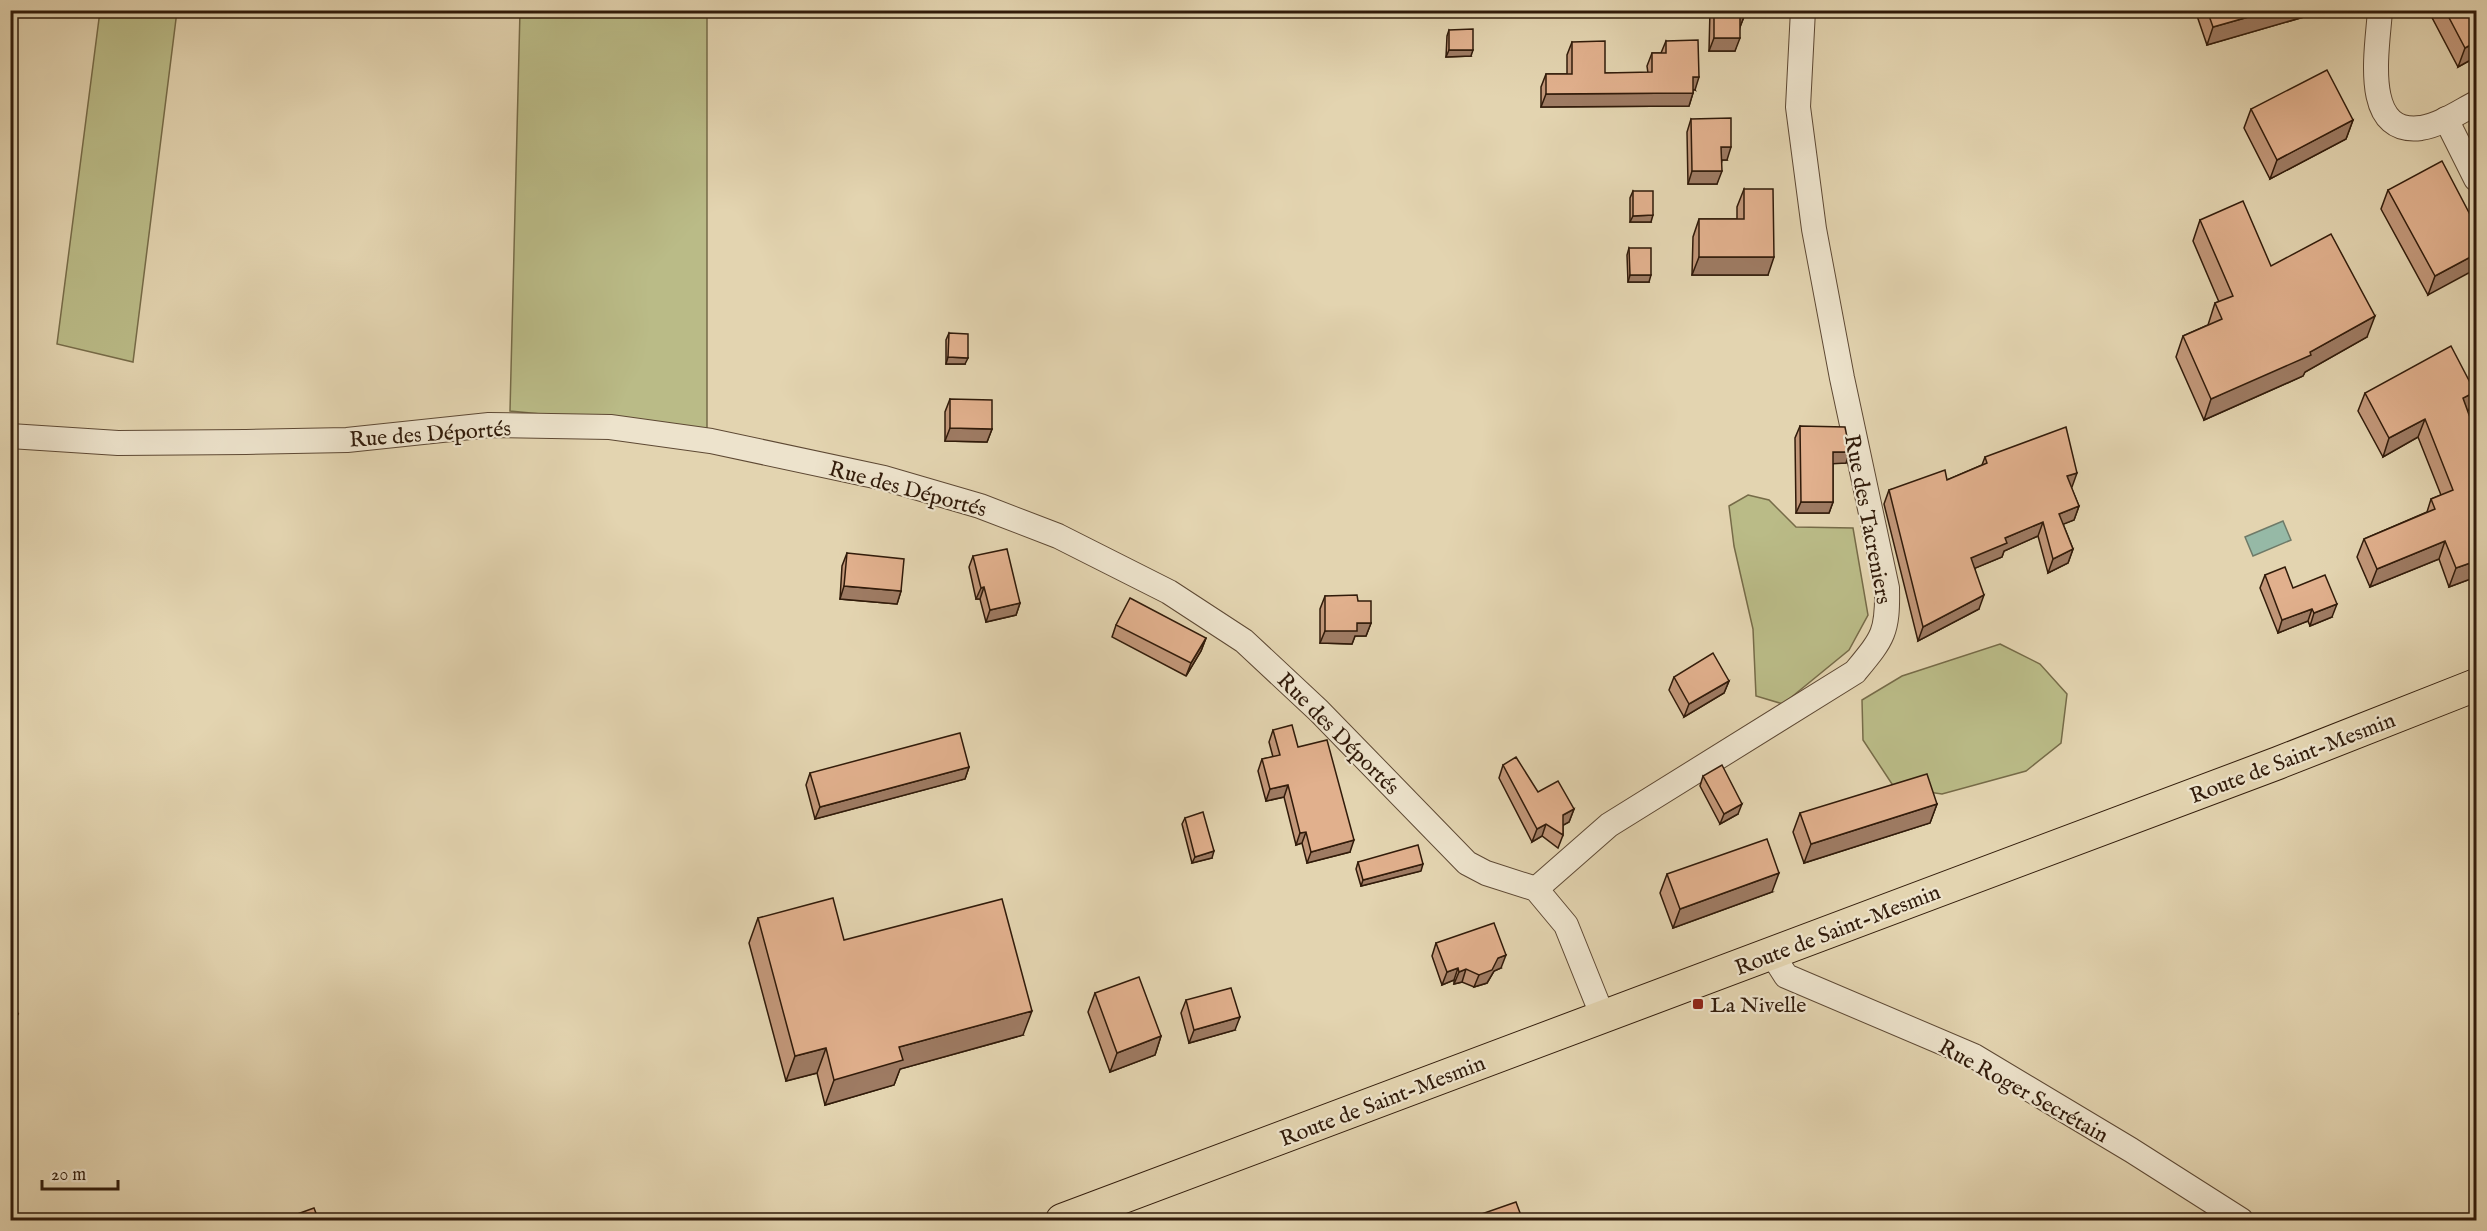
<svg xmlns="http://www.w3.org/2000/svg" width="2487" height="1231" font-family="'IM FELL English',serif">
<rect width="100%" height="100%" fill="#e3d4b0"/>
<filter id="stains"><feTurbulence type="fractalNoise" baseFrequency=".00333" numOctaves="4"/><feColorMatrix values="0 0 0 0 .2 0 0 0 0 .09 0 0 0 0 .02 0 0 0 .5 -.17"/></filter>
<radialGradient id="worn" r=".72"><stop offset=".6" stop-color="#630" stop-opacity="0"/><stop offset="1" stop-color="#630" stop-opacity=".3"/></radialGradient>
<g fill="#babb87" stroke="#766b48" stroke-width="1.5">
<polygon points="100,11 177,11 133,362 57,344"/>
<polygon points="520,11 707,11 707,430 510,411"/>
<polygon points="1748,495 1769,500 1796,527 1853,528 1868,615 1849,650 1783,704 1756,696 1753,629 1734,546 1729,506"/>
<polygon points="2000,644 2040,664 2067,694 2061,743 2026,771 1942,794 1894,787 1863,740 1862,700 1902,676"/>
</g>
<polygon fill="#96b9a6" stroke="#6e7a68" stroke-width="1.5" points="2283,521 2291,540 2253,556 2245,537"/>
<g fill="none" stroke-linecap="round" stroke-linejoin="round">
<g stroke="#5e4934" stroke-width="26">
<g id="minor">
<path d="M2380,10C2378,46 2360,136 2421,128C2440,125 2459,112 2476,103"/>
<polyline points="2446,119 2476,179"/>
<polyline points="10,436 118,443 246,442 347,440 489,425 610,427 711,441 884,478 980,506 1058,536 1169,592 1244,641 1319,711 1467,863 1486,873 1536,889 1566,925 1603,1017"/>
<path d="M1536,889L1609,825L1855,672C1883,638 1888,633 1887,588L1842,378L1814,229L1798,107L1803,10"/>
<polyline points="1772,954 1786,976 1974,1056 2131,1150 2241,1220"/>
</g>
</g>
<g stroke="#311b0a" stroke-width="34">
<polyline id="major" points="1062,1220 2278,763 2476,685"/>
</g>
<use href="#minor" stroke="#ede3cc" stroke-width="24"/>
<use href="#major" stroke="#e3d4b0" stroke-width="32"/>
</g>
<g fill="#c29779" stroke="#311b0a" stroke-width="1.5">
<polygon points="1710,10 1745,10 1745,14 1740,27 1735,51 1709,51"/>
<polygon points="2195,10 2328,10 2207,45"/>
<polygon points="2428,10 2476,10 2476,57 2458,67"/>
<polygon points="1449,30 1471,56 1446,57 1447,36"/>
<polygon points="1666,41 1695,90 1693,89 1693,93 1689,106 1541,107 1541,87 1546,74 1567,74 1567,55 1572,42 1605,73 1648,73 1647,66 1652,53 1661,53"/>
<polygon points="2251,109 2353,120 2346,139 2270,179 2244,128"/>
<polygon points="1691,119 1727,160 1722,160 1717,184 1688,184 1687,132"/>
<polygon points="1744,189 1768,275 1692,275 1693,237 1699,219 1737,219 1737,207"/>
<polygon points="2388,190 2476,226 2428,295 2381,209"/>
<polygon points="1633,191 1651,222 1630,222 1630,198"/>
<polygon points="2200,220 2271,266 2367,337 2305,372 2303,376 2204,420 2176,357 2183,336 2208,325 2215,303 2219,302 2193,241"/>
<polygon points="1629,248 1649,282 1628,282 1627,255"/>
<polygon points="949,333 965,364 946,364 946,340"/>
<polygon points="2475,392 2469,410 2467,410 2476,577 2449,587 2439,559 2370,587 2357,557 2364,539 2427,512 2431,499 2441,495 2418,437 2383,457 2358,411 2365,393"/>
<polygon points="950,399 992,429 987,442 945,441 945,412"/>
<polygon points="1800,426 1850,452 1846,463 1833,463 1833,502 1829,513 1796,513 1795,438"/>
<polygon points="1985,457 2072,487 2071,487 2079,506 2074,520 2063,524 2073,549 2068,563 2048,573 2038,536 2004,551 2002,557 1975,568 1979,609 1918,641 1884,504 1889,490 1947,480 1982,465"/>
<polygon points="847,553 901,591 897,604 840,599 842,566"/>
<polygon points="973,556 1020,603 1016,615 986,622 980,599 976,599 969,567"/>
<polygon points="2265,575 2293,588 2332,617 2310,626 2308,621 2278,633 2260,588"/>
<polygon points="1325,596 1358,601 1371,623 1366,636 1355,636 1352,644 1320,643 1320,609"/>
<polygon points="1116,625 1206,638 1201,651 1186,676 1112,637"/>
<polygon points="1674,677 1729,681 1724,693 1684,717 1669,690"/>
<polygon points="1273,730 1298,747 1350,852 1307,863 1302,843 1296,845 1284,797 1266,801 1258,771 1262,759 1273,757 1269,742"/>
<polygon points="1503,765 1538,792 1574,809 1569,822 1563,825 1563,835 1558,848 1542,836 1532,842 1499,778"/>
<polygon points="969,767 965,779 815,819 806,785 810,773"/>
<polygon points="1703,776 1738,814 1720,824 1700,786"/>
<polygon points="1937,804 1930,823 1804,863 1793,832 1800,813"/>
<polygon points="1185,818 1212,858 1192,863 1182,824"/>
<polygon points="1358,862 1421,871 1361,886 1356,869"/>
<polygon points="1667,874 1772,892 1673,928 1660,893"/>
<polygon points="758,918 844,940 1023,1035 900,1069 894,1085 825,1105 817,1073 786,1081 749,943"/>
<polygon points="1436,943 1501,968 1494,971 1487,983 1474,987 1462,982 1454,984 1454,980 1442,985 1432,956"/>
<polygon points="1095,993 1161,1036 1155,1055 1110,1072 1088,1012"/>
<polygon points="1186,1000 1235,1030 1189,1043 1181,1013"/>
</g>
<g fill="#9e7b63" stroke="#311b0a" stroke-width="1.5">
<polygon points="2273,10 2328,10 2207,45 2213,27"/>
<polygon points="1740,14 1745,14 1740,27 1735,27"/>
<polygon points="1714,38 1740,38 1735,51 1709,51"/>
<polygon points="2476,42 2476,57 2458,67 2465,48"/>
<polygon points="1449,50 1473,50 1471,56 1446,57"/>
<polygon points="1693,77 1699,77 1695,90 1688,89"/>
<polygon points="1693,93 1689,106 1541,107 1546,94"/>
<polygon points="2353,120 2346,139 2270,179 2277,160"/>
<polygon points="1721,147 1731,147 1727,160 1717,160"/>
<polygon points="1692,171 1722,171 1717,184 1688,184"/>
<polygon points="1653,215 1651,222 1630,222 1633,216"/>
<polygon points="2476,254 2476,269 2428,295 2435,276"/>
<polygon points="1699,257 1774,257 1768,275 1692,275"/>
<polygon points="1630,275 1651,275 1649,282 1628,282"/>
<polygon points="2375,316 2367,337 2305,372 2303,376 2204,420 2211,399 2310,352"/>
<polygon points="948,357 968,358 965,364 946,364"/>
<polygon points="2475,392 2469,410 2456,417 2463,398"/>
<polygon points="2425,419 2418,437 2383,457 2389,438"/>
<polygon points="950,428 992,429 987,442 945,441"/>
<polygon points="1833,452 1850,452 1846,463 1829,464"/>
<polygon points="2077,473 2072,487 2062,490 2067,476"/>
<polygon points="1801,502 1833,502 1829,513 1796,513"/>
<polygon points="2079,506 2074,520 2054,528 2059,514"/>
<polygon points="2043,522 2038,536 2004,551 2002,557 1966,572 1971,558 2005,538"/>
<polygon points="2476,531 2476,547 2472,533"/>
<polygon points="2445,541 2439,559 2370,587 2377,569"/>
<polygon points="2073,549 2068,563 2048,573 2053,559"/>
<polygon points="2476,561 2476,577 2449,587 2456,568"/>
<polygon points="844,586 901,591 897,604 840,599"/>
<polygon points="984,587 980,599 976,599 981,588"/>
<polygon points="1984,595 1979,609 1918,641 1923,627"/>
<polygon points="1020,603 1016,615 986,622 990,610"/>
<polygon points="2337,604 2332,617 2310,626 2314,613"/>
<polygon points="2312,609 2308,621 2278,633 2282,620"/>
<polygon points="1357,623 1371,623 1366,636 1355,636 1352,644 1320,643 1325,631"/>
<polygon points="1206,638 1201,651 1186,676 1191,663"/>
<polygon points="1729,681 1724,693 1684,717 1689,704"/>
<polygon points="969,767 965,779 815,819 820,807"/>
<polygon points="1288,785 1284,797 1266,801 1270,789"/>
<polygon points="1742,804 1738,814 1720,824 1724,814"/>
<polygon points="1937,804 1930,823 1804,863 1811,844"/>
<polygon points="1574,809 1569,822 1558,828 1563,815"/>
<polygon points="1546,824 1542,836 1532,842 1537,829"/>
<polygon points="1306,832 1302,843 1296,845 1300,833"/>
<polygon points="1354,840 1350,852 1307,863 1311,852"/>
<polygon points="1214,851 1212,858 1192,863 1195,857"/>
<polygon points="1423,864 1421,871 1361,886 1363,880"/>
<polygon points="1779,873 1772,892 1673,928 1680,909"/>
<polygon points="1506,955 1501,968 1494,971 1487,983 1474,987 1479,975 1498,958"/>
<polygon points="1458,968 1454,980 1442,985 1447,972"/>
<polygon points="1466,969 1462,982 1454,984 1459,972"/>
<polygon points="1032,1011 1023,1035 900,1069 894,1085 825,1105 834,1080 899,1047"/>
<polygon points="18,1014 10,1034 10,1016"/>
<polygon points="1240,1017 1235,1030 1189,1043 1194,1030"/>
<polygon points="1161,1036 1155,1055 1110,1072 1117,1053"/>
<polygon points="826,1048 817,1073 786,1081 795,1056"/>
</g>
<g fill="#e1b08d" stroke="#311b0a" stroke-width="1.5">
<polygon points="1714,10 1745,10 1745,14 1740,14 1740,38 1714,38"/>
<polygon points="2207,10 2273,10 2213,27"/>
<polygon points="2445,10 2476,10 2476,42 2465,48"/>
<polygon points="1473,29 1473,50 1449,50 1449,30"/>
<polygon points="1698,40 1699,77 1693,77 1693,93 1546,94 1546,74 1572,74 1572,42 1605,41 1605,73 1652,72 1652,53 1666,53 1666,41"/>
<polygon points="2327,70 2353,120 2277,160 2251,109"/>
<polygon points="1731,118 1731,147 1721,147 1722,171 1692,171 1691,119"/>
<polygon points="2442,161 2476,226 2476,254 2435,276 2388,190"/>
<polygon points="1744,189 1773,189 1774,257 1699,257 1699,219 1744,219"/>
<polygon points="1633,191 1653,191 1653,215 1633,216"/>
<polygon points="2243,201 2271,266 2331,234 2375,316 2310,352 2311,355 2211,399 2183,336 2222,319 2215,303 2233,296 2200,220"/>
<polygon points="1629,248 1651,248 1651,275 1630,275"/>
<polygon points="949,333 968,334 968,358 948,357"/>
<polygon points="2451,346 2475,392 2463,398 2476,434 2476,531 2472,533 2476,545 2476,561 2456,568 2445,541 2377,569 2364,539 2435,509 2431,499 2453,490 2425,419 2389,438 2365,393"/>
<polygon points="950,399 992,400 992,429 950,428"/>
<polygon points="1800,426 1845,427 1850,452 1833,452 1833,502 1801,502"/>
<polygon points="2066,427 2077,473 2067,476 2079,506 2059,514 2073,549 2053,559 2043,522 2005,538 2007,543 1971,558 1984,595 1923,627 1889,490 1945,470 1947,480 1987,463 1985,457"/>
<polygon points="1007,549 1020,603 990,610 984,587 981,588 973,556"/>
<polygon points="847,553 904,559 901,591 844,586"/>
<polygon points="2285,567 2293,588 2325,575 2337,604 2314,613 2312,609 2282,620 2265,575"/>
<polygon points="1357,595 1358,601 1371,601 1371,623 1357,623 1357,631 1325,631 1325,596"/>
<polygon points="1130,598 1206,638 1191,663 1116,625"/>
<polygon points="1713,653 1729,681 1689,704 1674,677"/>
<polygon points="1292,725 1298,747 1327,740 1354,840 1311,852 1306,832 1300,833 1288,785 1270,789 1262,759 1280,755 1273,730"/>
<polygon points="960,733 969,767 820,807 810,773"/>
<polygon points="1516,757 1538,792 1558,781 1574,809 1563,815 1563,835 1546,824 1537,829 1503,765"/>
<polygon points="1722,765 1742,804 1724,814 1703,776"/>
<polygon points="1927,774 1937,804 1811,844 1800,813"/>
<polygon points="1203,812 1214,851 1195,857 1185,818"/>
<polygon points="1767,839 1779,873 1680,909 1667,874"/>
<polygon points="1418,845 1423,864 1363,880 1358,862"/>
<polygon points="833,898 844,940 1002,899 1032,1011 899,1047 903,1060 834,1080 826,1048 795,1056 758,918"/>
<polygon points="1494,923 1506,955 1498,958 1492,970 1479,975 1466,969 1459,972 1458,968 1447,972 1436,943"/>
<polygon points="1139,977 1161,1036 1117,1053 1095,993"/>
<polygon points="10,986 18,1014 10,1016"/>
<polygon points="1231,988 1240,1017 1194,1030 1186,1000"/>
<polygon points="1516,1202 1523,1221 1470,1221 1470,1218"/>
<polygon points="314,1208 319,1221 278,1221"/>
</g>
<rect fill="#8f2418" stroke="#ede3cc" stroke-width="2" x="1692" y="998" width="12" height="12" rx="3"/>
<g text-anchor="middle" stroke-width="4.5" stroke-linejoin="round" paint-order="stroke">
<g font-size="22" fill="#311b0a" stroke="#ede3cc">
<text transform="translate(430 433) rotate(-4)" y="8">Rue des Déportés</text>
<text transform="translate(908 488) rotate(15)" y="8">Rue des Déportés</text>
<text transform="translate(1869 519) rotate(79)" y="8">Rue des Tacreniers</text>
<text transform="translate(1339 733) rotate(45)" y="8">Rue des Déportés</text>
<text transform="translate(2292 757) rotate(-21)" y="8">Route de Saint-Mesmin</text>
<text transform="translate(1837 929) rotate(-21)" y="8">Route de Saint-Mesmin</text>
<text transform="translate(2024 1090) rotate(29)" y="8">Rue Roger Secrétain</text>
<text transform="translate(1382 1100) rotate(-21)" y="8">Route de Saint-Mesmin</text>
</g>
<g font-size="22" fill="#311b0a" stroke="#ede3cc" text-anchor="start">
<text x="1710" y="1012">La Nivelle</text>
</g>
</g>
<rect width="2487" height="1231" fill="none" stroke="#e3d4b0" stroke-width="36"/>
<rect x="12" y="12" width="2463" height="1207" fill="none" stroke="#311b0a" stroke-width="3"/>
<rect x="18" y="18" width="2451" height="1195" fill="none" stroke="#311b0a" stroke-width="1.5"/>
<path d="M42 1180v9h76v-9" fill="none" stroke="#311b0a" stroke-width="3"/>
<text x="51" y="1180" font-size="18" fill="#311b0a" stroke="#ede3cc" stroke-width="4.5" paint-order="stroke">20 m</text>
<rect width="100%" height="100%" filter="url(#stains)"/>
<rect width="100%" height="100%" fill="url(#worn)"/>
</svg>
